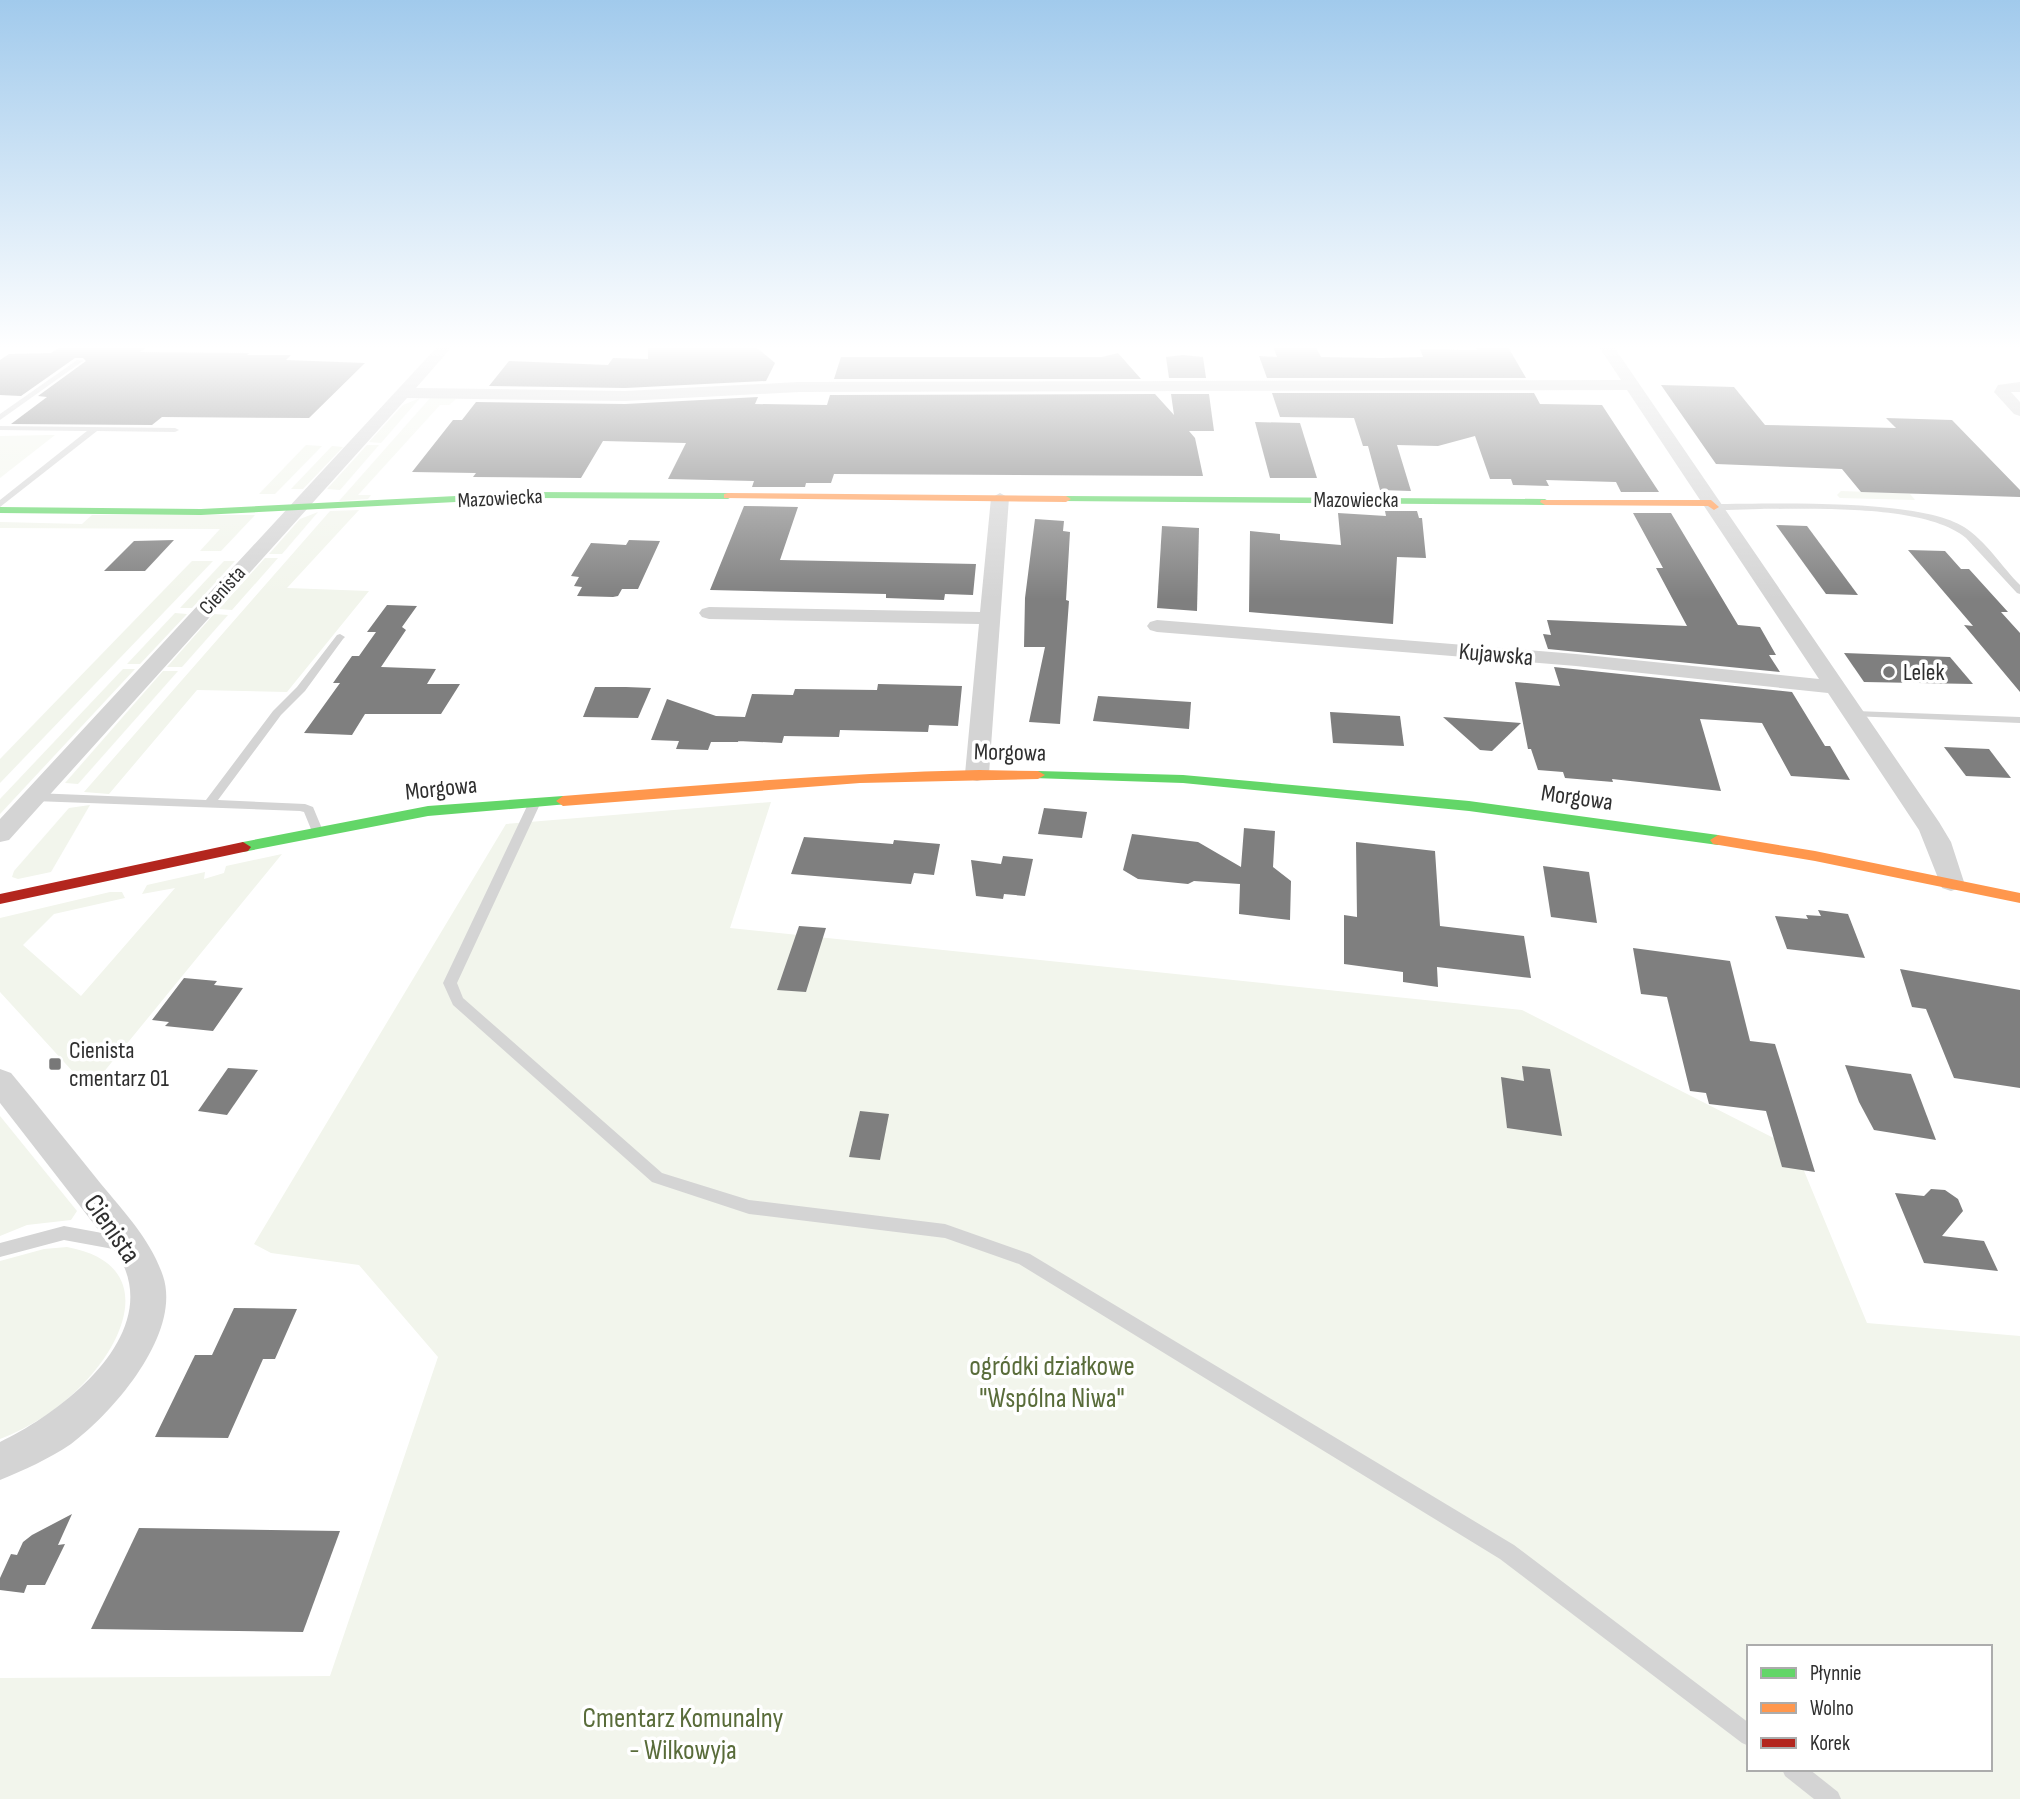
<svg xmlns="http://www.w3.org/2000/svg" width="2020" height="1799" font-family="'Sofia Sans Condensed',sans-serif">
<rect width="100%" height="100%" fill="#fff"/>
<g fill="#f2f5ec" fill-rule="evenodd">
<polygon points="431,397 456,399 449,405 440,405 358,495 371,495 368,499 339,501"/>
<polygon points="420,398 381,443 369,442 403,405"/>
<polygon points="48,435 55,435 0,478 0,436"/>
<polygon points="306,445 322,446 275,494 259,494"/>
<polygon points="367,445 379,445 340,490 327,489"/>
<polygon points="332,446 343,447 303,489 291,489"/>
<polygon points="1841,491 1924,494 1910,494 1915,500 1840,498 1837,495"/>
<polygon points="359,510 287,588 369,591 287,692 197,690 109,794 84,792 330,511"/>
<polygon points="318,512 282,554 269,554 300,519"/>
<polygon points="92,515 255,515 221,551 200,551 220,529 0,528 0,522 82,524"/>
<polygon points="265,558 278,558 232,610 219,609"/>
<polygon points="192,561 213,561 0,783 0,759"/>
<polygon points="224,561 235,561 192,608 180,608"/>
<polygon points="175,613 187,614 140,664 127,664"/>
<polygon points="214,614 228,615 182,667 167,667"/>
<polygon points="123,669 135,669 0,814 0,799"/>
<polygon points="163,671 178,671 78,784 65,783"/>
<path d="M771,802L730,928L1522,1010L1795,1149L1867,1323L2020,1336V1799H0V1678L330,1676L438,1357L359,1265L271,1253L254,1244L506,824ZM1749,1647H1990V1769H1749Z"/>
<polygon points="90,805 51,872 18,879 12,877 14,871 69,808"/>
<polygon points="282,854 98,1079 86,1086 0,992 0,918 110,892 122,892 125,898 54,914 23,945 81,996 175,888 142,894 147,885 205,872 204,879 224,873 226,866"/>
<polygon points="0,1116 77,1211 71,1220 27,1225 0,1236"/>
<path d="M67,1247C154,1263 130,1335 84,1383C61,1408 31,1427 0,1439V1261L44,1249Z"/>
</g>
<g fill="#7f7f7f">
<polygon points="60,347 147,347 140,352 249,353 247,355 291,355 286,360 365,363 309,418 162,417 152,425 11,424 47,397 38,396 86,361 83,358 75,358 21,396 0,395 0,360 9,354 51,353"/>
<polygon points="648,347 756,347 775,363 766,381 625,388 489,386 509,361 608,365 613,358 648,359"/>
<polygon points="1273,347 1316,347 1321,357 1381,358 1423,357 1420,349 1477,350 1476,347 1508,347 1526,378 1267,378 1259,356 1277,357"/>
<polygon points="1118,353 1141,379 834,379 841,357 1102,357"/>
<polygon points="1183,355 1203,357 1206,378 1169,378 1166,357"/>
<polygon points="1661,385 1734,387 1765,425 1896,428 1886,418 1952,420 2020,490 2020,497 1861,492 1842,469 1716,464"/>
<polygon points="1272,393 1534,393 1540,404 1602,405 1659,492 1621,492 1616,482 1546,480 1549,486 1513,485 1511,479 1490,479 1475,436 1438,446 1397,445 1411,491 1380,490 1368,446 1363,446 1354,418 1280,417"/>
<polygon points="1155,394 1174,415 1171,394 1209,394 1214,431 1189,431 1195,438 1203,476 834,474 831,483 806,483 805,487 752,487 754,481 668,479 686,443 603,441 581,478 473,477 476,473 412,472 453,420 462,420 476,402 625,404 758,397 755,404 827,405 830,395"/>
<polygon points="1255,422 1300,423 1317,478 1270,478"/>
<polygon points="744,506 798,507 780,560 976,564 973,595 945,594 944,600 886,598 886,594 710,590"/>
<polygon points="1385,511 1417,511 1419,518 1422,518 1426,558 1397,557 1393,624 1249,612 1250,531 1280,534 1280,540 1341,545 1338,513 1386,516"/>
<polygon points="1633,513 1671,513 1738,625 1760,627 1776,655 1769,655 1780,672 1548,649 1543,634 1551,635 1547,620 1687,626 1656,568 1663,568"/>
<polygon points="1035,519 1064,521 1063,531 1070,532 1066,600 1069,601 1060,724 1029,722 1045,647 1024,647 1025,598"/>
<polygon points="1776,525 1807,526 1858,595 1826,594"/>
<polygon points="1162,526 1199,528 1197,611 1157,608"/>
<polygon points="174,540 145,571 104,571 134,541"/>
<polygon points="629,540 660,541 638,589 622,589 618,596 613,597 577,596 582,587 574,586 579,577 571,576 591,543 626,545"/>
<polygon points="1908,550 1945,551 1961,569 1969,569 2008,612 2001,612 2020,633 2020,692 1964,625 1973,626"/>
<polygon points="387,605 417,606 402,627 406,630 381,667 436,669 427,684 460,684 441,714 365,714 352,735 304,733 340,683 333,683 352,656 359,656 376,632 367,632"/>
<polygon points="1844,653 1950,657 1973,684 1864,682"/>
<polygon points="1554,667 1792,692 1825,746 1830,746 1850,780 1791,776 1762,723 1700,719 1721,791 1612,779 1613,782 1565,778 1563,772 1538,770 1531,749 1528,749 1515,682 1560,686"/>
<polygon points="878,684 962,686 958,726 929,725 928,732 840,730 839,737 784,736 782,743 738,741 741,732 738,742 711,742 708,750 676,749 679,741 651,740 667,699 716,716 745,717 752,694 793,695 795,689 877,690"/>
<polygon points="595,687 626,687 651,688 638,718 583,717"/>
<polygon points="1098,696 1191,702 1189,729 1093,721"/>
<polygon points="1330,712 1400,716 1404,746 1333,743"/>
<polygon points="1443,717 1521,723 1492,751 1480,750"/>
<polygon points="1944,747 1989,749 2011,778 1966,776"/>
<polygon points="1044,808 1087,812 1082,838 1038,834"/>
<polygon points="1244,828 1275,831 1273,867 1291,881 1290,920 1239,914 1240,884 1194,881 1188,884 1138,879 1123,870 1132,834 1198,842 1241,867"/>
<polygon points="804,837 893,844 894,840 940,844 934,875 914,873 911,884 791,874"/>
<polygon points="1356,842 1435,851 1440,926 1524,936 1531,978 1437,967 1438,987 1403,982 1403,972 1344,964 1344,915 1357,917"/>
<polygon points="1003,856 1033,859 1025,896 1004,894 1003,899 976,896 971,860 1001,864"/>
<polygon points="1543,866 1589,872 1597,923 1551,917"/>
<polygon points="1818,910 1848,914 1865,958 1787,949 1775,916 1808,919 1806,915 1821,916"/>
<polygon points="799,926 826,928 806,992 777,990"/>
<polygon points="1633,948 1730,961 1750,1041 1775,1044 1815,1172 1782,1167 1766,1111 1709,1104 1706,1093 1690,1091 1667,997 1641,994"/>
<polygon points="1900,969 2020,990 2020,1088 1954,1078 1926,1009 1912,1007"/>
<polygon points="184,978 217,981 214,985 243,988 213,1031 165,1026 169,1022 152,1020"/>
<polygon points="1845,1065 1911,1074 1936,1140 1874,1130 1859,1102"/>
<polygon points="1522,1066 1550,1069 1562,1136 1507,1128 1501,1077 1524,1081"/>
<polygon points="228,1068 258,1070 227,1115 198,1111"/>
<polygon points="860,1111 889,1114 880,1160 849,1157"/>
<polygon points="1931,1189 1945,1190 1958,1199 1963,1211 1942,1236 1984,1241 1998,1271 1924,1263 1895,1193 1924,1196"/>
<polygon points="234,1308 297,1309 275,1359 263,1359 228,1438 155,1437 195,1355 212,1355"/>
<polygon points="72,1514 58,1545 65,1544 45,1585 27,1585 24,1593 0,1590 0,1578 11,1554 17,1555 23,1542 32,1535"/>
<polygon points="139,1528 340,1531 303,1632 91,1629"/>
</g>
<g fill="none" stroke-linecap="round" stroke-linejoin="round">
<g fill="#d4d4d4" fill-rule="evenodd">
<polygon points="77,360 83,361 0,420 0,414"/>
<polygon points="0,426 175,428 179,430 175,432 97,431 0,507 0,500 87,431 0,430"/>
<path d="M1714,504C1772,504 1918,498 1964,527C1986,541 2002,567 2020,585V594L2017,593L1966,538C1926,504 1812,509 1760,509C1744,509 1727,511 1711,509V505Z"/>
<polygon points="340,634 345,637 343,639 305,691 281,715 218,800 305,804 313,807 323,831 321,834 313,834 304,812 300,811 34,801 28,797 34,793 206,800 273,711 297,687 337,635"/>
<polygon points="1855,711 2020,717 2020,723 1851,716 1850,714"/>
<polygon points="535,798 541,802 457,983 463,998 662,1173 749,1200 945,1224 1030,1254 1514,1545 1749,1723 1749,1746 1742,1743 1500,1559 1019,1264 945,1238 749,1214 652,1182 453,1005 443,983 529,802"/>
<polygon points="64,1226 124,1237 130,1239 132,1244 130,1249 124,1251 64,1240 0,1257 0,1243"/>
<polygon points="1782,1769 1809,1769 1838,1792 1841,1799 1814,1799 1785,1776"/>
</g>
<g fill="#d4d4d4" fill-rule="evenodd">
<polygon points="437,347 452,347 416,388 625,391 799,382 1621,380 1599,347 1614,347 1939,822 1951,842 1964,882 1960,888 1951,891 1942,888 1919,830 1828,693 1576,666 1157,632 1150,630 1147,626 1150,622 1157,620 1576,654 1819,679 1627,390 799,392 625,401 407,398 9,840 0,842 0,819"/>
<polygon points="2020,382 2020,392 2011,392 2020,402 2020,416 2014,414 1994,392 1998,385"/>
<polygon points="1000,493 1009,498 989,774 985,779 977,781 969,779 965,774 979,624 709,619 702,617 699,613 702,609 709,607 980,612 991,498"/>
<path d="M0,1069L11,1073C41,1109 71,1147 101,1184C124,1212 151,1240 163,1276C182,1333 114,1412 71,1444C49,1459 24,1470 0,1480V1442C63,1412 166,1333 118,1255L0,1103Z"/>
</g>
<g fill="#63d668" fill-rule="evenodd">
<polygon points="533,492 728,493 733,496 728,499 533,498 201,515 0,513 0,507 201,509"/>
<polygon points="1066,496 1545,499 1550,502 1545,505 1062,501 1061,499"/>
<polygon points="1038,771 1183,775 1469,801 1718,835 1726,840 1718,845 1469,811 1183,783 1033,778 1031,775"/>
<polygon points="563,796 570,801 568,804 428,816 243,852 235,847 243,842 428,806"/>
</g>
<g fill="#ff974d" fill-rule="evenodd">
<polygon points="728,493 1066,496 1071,499 1066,502 724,498 724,494"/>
<polygon points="1541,500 1711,500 1719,507 1714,510 1708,506 1545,505 1540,502"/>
<path d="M979,770L1038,771L1045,775L1038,779L860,783L563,806L556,801L563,796C702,785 840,773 979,770Z"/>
<polygon points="1718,835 1815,851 2020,893 2020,903 1815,861 1713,844 1710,840"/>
</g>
<polygon fill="#b3261e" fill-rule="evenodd" points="243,842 251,847 248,851 0,904 0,894"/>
</g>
<linearGradient id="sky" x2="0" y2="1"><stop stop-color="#a1caec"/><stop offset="0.58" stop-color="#fff"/><stop offset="1" stop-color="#fff" stop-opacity="0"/></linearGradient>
<rect width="2020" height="599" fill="url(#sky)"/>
<g fill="#787878" stroke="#fff" stroke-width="2.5">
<circle cx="1889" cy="672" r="7"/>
<rect x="48" y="1057" width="14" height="14" rx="3.5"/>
</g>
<g text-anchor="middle" stroke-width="7" stroke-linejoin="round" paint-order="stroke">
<g font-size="21" fill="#2f2f2f" stroke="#fff">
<text transform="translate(500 498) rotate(-3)" y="7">Mazowiecka</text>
<text x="1356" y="507">Mazowiecka</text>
<text transform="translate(222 590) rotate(-48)" y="7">Cienista</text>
</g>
<g font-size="24" fill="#2f2f2f" stroke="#fff">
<text transform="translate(1496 654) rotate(5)" y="8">Kujawska</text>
<text transform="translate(1010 752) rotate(1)" y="8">Morgowa</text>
<text transform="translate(441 788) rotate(-6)" y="8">Morgowa</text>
<text transform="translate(1577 797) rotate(8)" y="8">Morgowa</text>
</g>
<g font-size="24" fill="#2f2f2f" stroke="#fff" text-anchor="start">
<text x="1903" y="680">Lelek</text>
<text x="69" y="1058">Cienista<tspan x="69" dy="28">cmentarz 01</tspan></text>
</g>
<g font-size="28" fill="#2f2f2f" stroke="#fff">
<text transform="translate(113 1228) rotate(55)" y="10">Cienista</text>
</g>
<g font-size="28" fill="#596c3a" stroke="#fff">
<text x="1052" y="1375">ogródki działkowe<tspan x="1052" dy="32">"Wspólna Niwa"</tspan></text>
<text x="683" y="1727">Cmentarz Komunalny<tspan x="683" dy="32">- Wilkowyja</tspan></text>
</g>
</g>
<rect x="1747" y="1645" width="245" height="126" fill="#ffffff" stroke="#acacac" stroke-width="2"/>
<rect x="1761" y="1668" width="35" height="10" fill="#63d668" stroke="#acacac" stroke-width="2"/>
<text x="1810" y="1680" font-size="21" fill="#2f2f2f">Płynnie</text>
<rect x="1761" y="1703" width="35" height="10" fill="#ff974d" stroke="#acacac" stroke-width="2"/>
<text x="1810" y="1715" font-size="21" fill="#2f2f2f">Wolno</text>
<rect x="1761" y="1738" width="35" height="10" fill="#b3261e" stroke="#acacac" stroke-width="2"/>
<text x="1810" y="1750" font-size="21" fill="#2f2f2f">Korek</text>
</svg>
